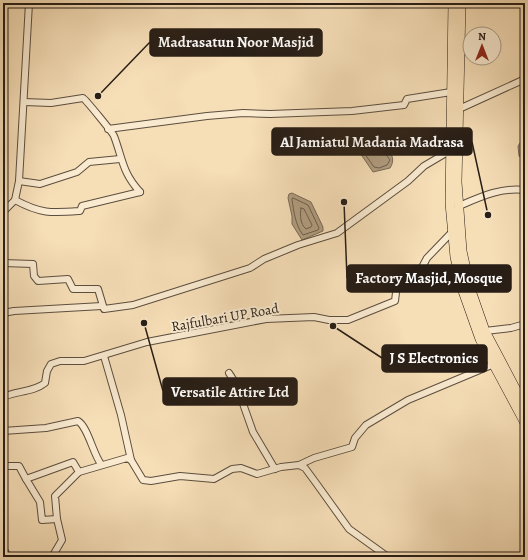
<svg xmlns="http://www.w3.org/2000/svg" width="528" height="560" font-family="Alegreya,serif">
<rect width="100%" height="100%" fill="#f6deb7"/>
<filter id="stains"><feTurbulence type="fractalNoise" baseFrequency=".005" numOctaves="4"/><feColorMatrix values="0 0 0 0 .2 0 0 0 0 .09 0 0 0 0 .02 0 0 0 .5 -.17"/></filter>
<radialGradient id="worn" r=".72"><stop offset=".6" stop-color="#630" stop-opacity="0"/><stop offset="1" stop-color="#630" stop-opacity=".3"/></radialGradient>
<g fill="#b09d80" stroke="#7a6a56">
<polygon points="525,136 525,163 519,156 518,146"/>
<path d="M366,142C380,142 400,153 390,168L373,172L358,150L361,144Z"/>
<polygon points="292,193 311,202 323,227 323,231 302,240 292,224 292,216 288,198 289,194"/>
</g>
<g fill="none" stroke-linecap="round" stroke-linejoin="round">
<g stroke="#6c5e4b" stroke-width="1">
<path d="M367,146C377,146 384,151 390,160L387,165L379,168L374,167L362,150Z"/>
<path d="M293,198L308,205L319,228L318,230L303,235C295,224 294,212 292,200Z"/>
<path d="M301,208L304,209L312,225L311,227L306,229C300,224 300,215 301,208Z"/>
</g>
<g stroke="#5c4e3e" stroke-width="8">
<g id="minor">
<path d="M24,102L51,103L83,98C86,100 113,133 114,136C123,160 122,172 140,192"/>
<polyline points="459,109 525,79"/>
<polyline points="108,129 207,116 243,113 270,114 352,111 404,105 407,99 451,92"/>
<polyline points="19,181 40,184 77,172 89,162 120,159"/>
<path d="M15,200C41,214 51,213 80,211L82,206L140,192"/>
<path d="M459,206C480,197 501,187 525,190"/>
<polyline points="3,212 15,200 19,181 29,3"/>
<polyline points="3,263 33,264 34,276 38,281 68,279 73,289 98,289 104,309 133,305 250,268 264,259 298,245 337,233 408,181 424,166 451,150"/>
<polyline points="3,313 14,311 102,306"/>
<polyline points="485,331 511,328 525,324"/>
<polyline points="104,356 121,415 131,460"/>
<polyline points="229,373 236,384 253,432 275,469"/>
<path d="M3,397C16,391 34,392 45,383L47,371L51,364L60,361H84L147,342L266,319L314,317L329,320H348L395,301L397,284L419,273L427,258L453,231"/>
<path d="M3,431L46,428L78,421C88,427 93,454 101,464"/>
<polyline points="299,465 314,458 352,447 355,438 366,425 408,400 494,364"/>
<polyline points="3,466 19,466 26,479"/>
<polyline points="57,519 42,520 40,502 26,479 73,462 79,472"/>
<polyline points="3,548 8,557"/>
<polyline points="52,557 62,540 57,519 55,496 79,472 127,458 131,460 143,480 151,481 180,476 214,479 232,469 241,468 257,474 281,467 299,465 305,468 316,483 349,529 388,557"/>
</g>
</g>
<g stroke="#281e16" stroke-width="10">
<g id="highway">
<polyline points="453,3 450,203 455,257 463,291 480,339 525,423"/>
<polyline points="461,3 457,182 462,251 470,288 485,331 525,407"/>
</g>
</g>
<use href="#minor" stroke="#f9ead0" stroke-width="6"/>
<use href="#highway" stroke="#f6deb7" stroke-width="9"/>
</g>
<g text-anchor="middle" stroke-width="4" stroke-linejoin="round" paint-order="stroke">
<g font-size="14" fill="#281e16" stroke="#f9ead0">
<text transform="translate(225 317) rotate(-10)" y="5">Rajfulbari UP Road</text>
</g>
</g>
<path fill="none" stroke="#281e16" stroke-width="1.5" d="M98 96L150 42M488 215L472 142M344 202L347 278M333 326L382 358M144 323L163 391"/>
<g fill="#281e16" stroke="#f9ead0" stroke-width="1.5">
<circle cx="98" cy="96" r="4"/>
<circle cx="488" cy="215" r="4"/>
<circle cx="344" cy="202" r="4"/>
<circle cx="333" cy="326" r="4"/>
<circle cx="144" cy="323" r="4"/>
</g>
<g fill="#281e16" stroke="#281e16" stroke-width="1.5">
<rect x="150" y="29" width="172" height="27" rx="4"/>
<rect x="272" y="128" width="200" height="27" rx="4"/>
<rect x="347" y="265" width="164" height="27" rx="4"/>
<rect x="382" y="345" width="105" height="27" rx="4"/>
<rect x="163" y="378" width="134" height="27" rx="4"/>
</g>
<g font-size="15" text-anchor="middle" font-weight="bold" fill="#fff">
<text x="236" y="47">Madrasatun Noor Masjid</text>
<text x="372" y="147">Al Jamiatul Madania Madrasa</text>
<text x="429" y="283">Factory Masjid, Mosque</text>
<text x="434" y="363">J S Electronics</text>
<text x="230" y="397">Versatile Attire Ltd</text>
</g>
<rect width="528" height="560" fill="none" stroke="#f6deb7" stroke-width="16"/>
<rect x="4" y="4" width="520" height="552" fill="none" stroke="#281e16" stroke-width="2"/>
<rect x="8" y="8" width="512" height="544" fill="none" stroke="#281e16"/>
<g transform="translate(482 46)"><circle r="19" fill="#f9ead0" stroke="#a59886"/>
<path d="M0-3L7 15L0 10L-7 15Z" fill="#8f2418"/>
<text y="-6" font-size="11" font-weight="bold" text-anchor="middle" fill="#281e16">N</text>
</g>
<rect width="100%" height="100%" filter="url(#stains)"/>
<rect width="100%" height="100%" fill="url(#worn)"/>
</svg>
